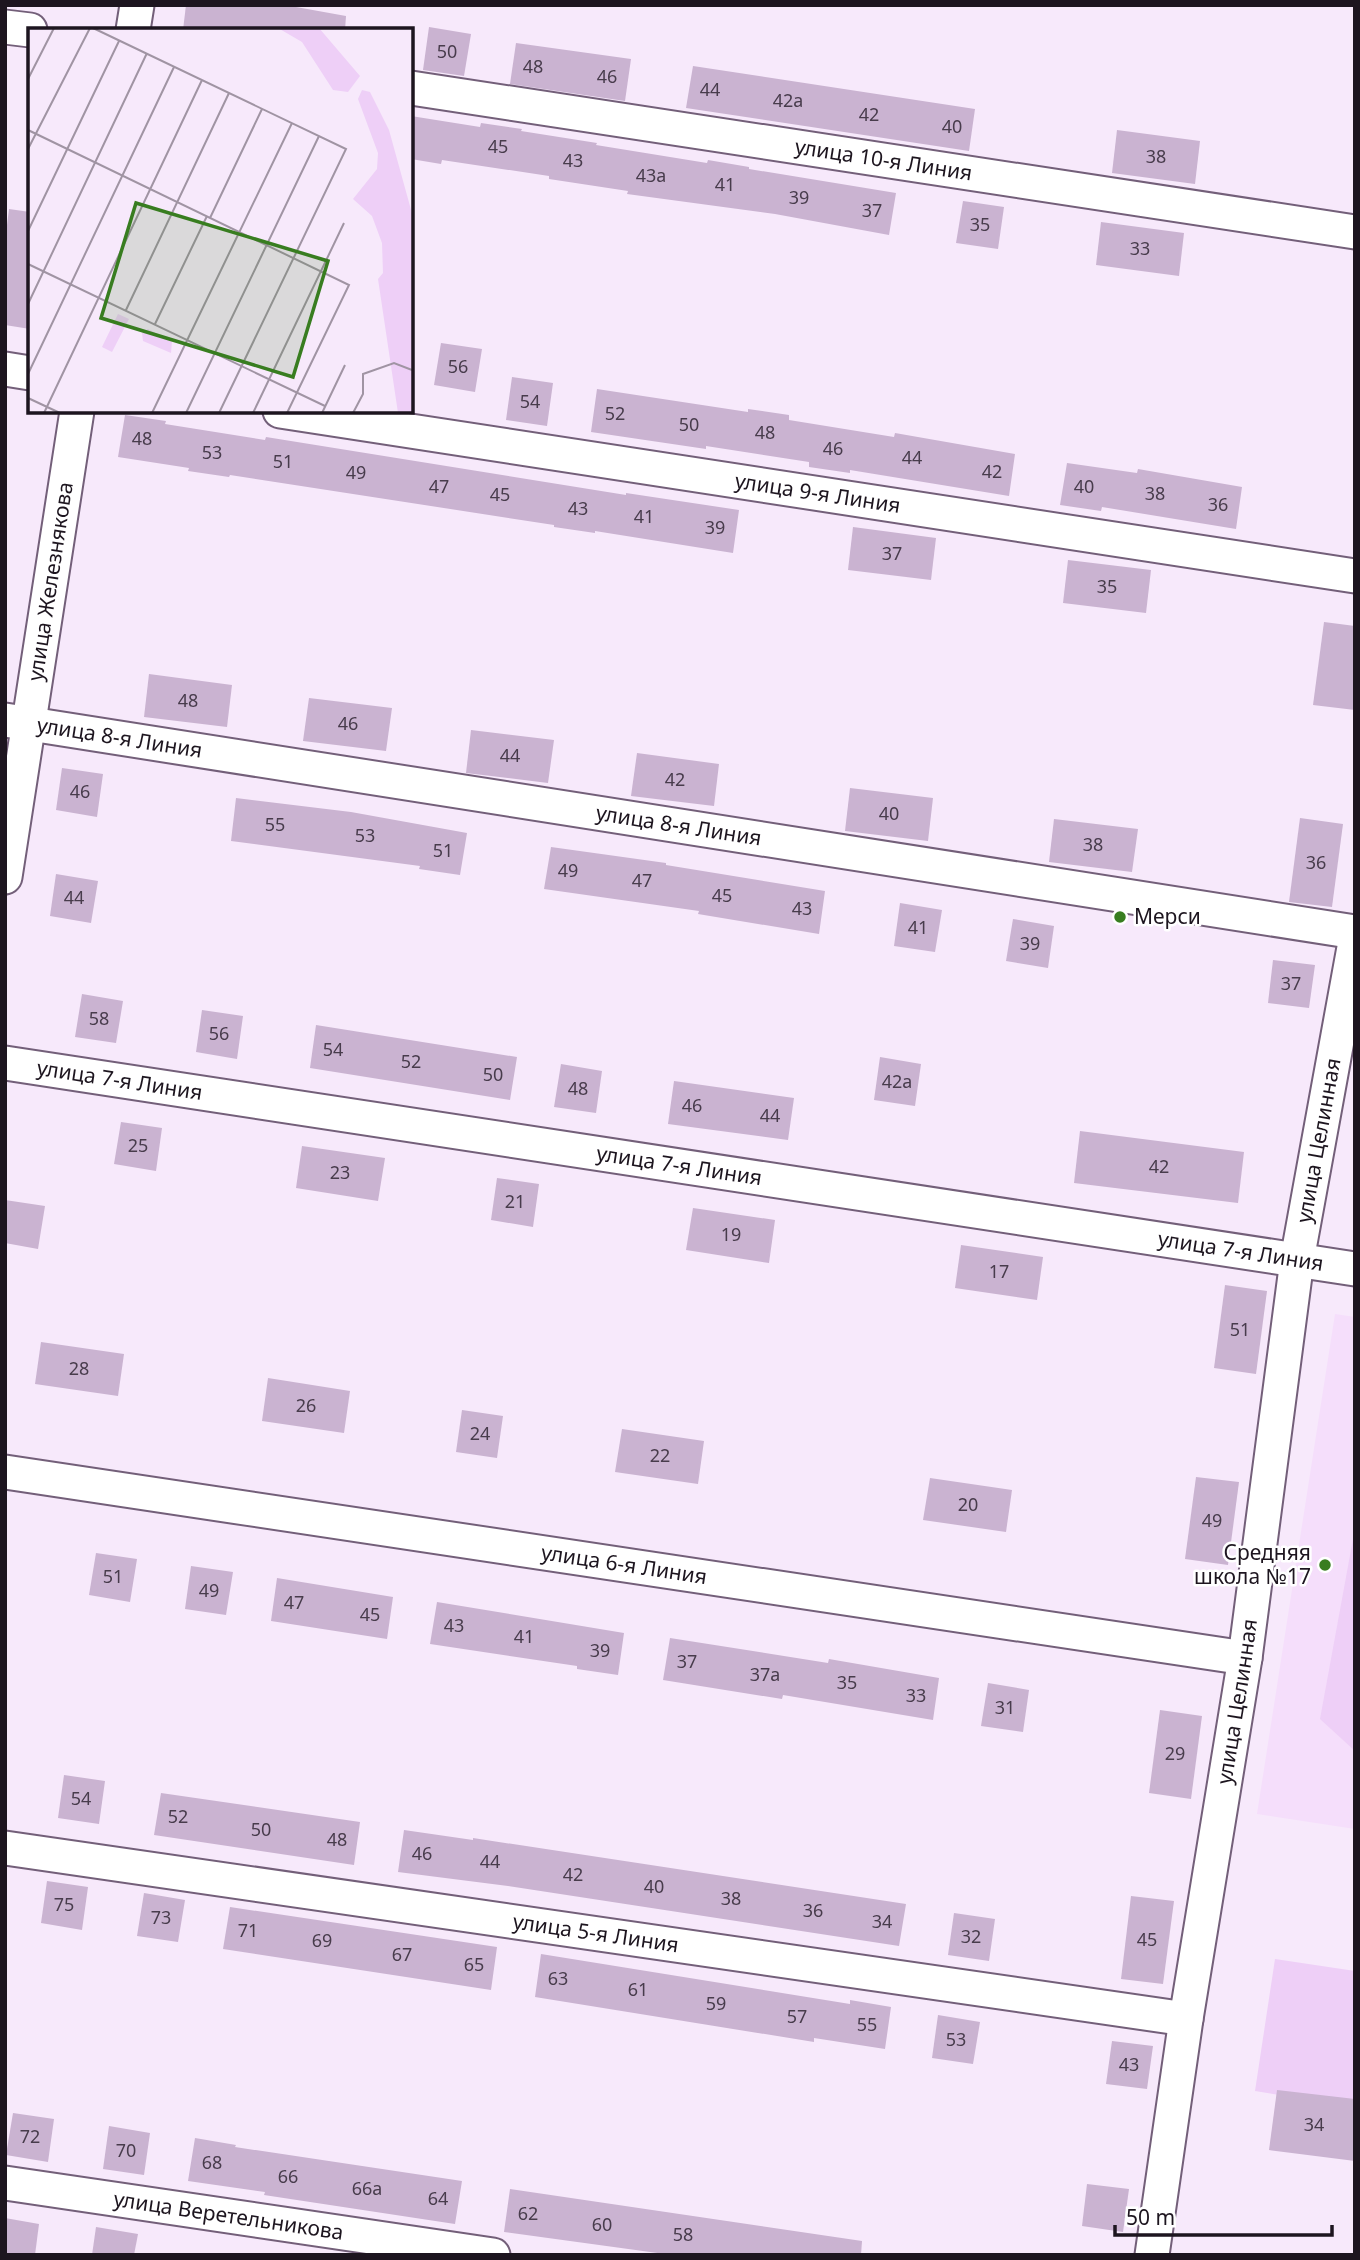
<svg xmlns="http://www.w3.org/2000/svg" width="1360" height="2260" font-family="'Noto Sans',sans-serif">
<rect width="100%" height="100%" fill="#f7e9fb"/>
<polygon fill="#f5defb" points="1335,1314 1355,1317 1355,1829 1257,1814"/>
<g fill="#eecff7">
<polygon points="1355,1528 1355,1751 1320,1719"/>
<polygon points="1275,1959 1355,1971 1355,2107 1255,2091"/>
</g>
<g fill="#cab3d1">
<polygon points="186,5 285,5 346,16 345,30 183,30"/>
<polygon points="429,27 471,34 464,76 423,70"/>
<polygon points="516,43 631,59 625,101 510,84"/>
<polygon points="693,66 975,109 969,151 686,108"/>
<polygon points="411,116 480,127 481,123 522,129 521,131 597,143 596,145 707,163 708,160 749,167 749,169 896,193 889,235 775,214 627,194 628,191 549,179 549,176 442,160 441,164 411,159"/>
<polygon points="1117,130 1200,141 1195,184 1112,173"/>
<polygon points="963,201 1004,207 998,249 956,243"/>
<polygon points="9,209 30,212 30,329 5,325 5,241"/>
<polygon points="1101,222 1184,233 1179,276 1096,265"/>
<polygon points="441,343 482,349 475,392 434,385"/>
<polygon points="512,377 553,383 547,426 506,420"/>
<polygon points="597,389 748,412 748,409 789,415 789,420 894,437 895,433 1015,454 1009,496 850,470 850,473 809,467 809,462 706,446 706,449 591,432"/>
<polygon points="125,415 166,421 165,424 265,440 266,437 626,495 626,493 739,510 733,553 595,531 595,533 554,527 554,525 230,475 229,477 188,471 189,468 118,457"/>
<polygon points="1067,463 1137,473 1138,469 1242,487 1236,529 1102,507 1101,511 1060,505"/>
<polygon points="853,527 936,538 931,580 848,570"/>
<polygon points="1068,560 1151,570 1146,613 1063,603"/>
<polygon points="1324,622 1355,626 1355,710 1313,705"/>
<polygon points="149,674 232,685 227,727 144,717"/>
<polygon points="309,698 392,708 386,751 303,741"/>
<polygon points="471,730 554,740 548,783 466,773"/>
<polygon points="637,753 719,764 714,806 631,796"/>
<polygon points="62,768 103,774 97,817 56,810"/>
<polygon points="850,788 933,798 928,841 845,831"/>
<polygon points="236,798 351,812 467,833 460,875 419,869 420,866 231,841"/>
<polygon points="1300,818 1343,824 1332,907 1289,902"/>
<polygon points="1054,819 1138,829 1132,872 1049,862"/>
<polygon points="551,847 666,863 666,865 825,891 819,934 698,914 699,911 544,889"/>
<polygon points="56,874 98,881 91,923 50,916"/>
<polygon points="900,903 942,910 935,952 894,946"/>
<polygon points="1013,919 1054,926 1048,968 1006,961"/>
<polygon points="1273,960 1315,965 1309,1008 1268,1003"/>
<polygon points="82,994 123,1001 116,1043 75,1037"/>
<polygon points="202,1010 243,1016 237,1059 196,1052"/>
<polygon points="316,1025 517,1057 510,1100 310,1068"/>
<polygon points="880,1057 921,1064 915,1106 874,1100"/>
<polygon points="561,1064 602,1071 596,1113 554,1107"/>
<polygon points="674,1081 794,1098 788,1140 668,1124"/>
<polygon points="121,1122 162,1128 156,1171 114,1164"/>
<polygon points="1080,1131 1244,1152 1238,1203 1074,1183"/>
<polygon points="302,1146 385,1158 378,1201 296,1188"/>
<polygon points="497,1178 539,1184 533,1227 491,1220"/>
<polygon points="5,1200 45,1206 38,1249 5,1243"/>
<polygon points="693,1208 775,1220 769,1263 686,1250"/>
<polygon points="961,1245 1043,1257 1037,1300 955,1288"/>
<polygon points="1225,1285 1267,1291 1256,1374 1214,1368"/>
<polygon points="41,1342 124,1354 118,1396 35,1384"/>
<polygon points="268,1378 350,1391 344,1433 262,1421"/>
<polygon points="462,1410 503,1416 497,1458 456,1452"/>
<polygon points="622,1429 704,1441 698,1484 615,1472"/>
<polygon points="1196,1477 1239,1482 1228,1565 1185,1559"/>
<polygon points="930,1478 1012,1490 1006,1532 923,1520"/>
<polygon points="96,1553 137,1559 130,1602 89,1595"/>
<polygon points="191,1566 233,1572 226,1615 185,1609"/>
<polygon points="277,1578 393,1597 387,1639 271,1621"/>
<polygon points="437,1602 624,1633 618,1675 577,1669 577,1666 430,1644"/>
<polygon points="670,1638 828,1663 829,1659 939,1678 933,1720 783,1695 782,1699 663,1680"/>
<polygon points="988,1683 1029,1690 1023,1732 981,1726"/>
<polygon points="1160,1710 1202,1716 1191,1799 1149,1793"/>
<polygon points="64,1775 105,1781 99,1824 58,1818"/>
<polygon points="161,1793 360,1822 354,1865 154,1835"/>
<polygon points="404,1830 473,1840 473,1838 906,1904 899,1946 508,1886 398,1872"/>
<polygon points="47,1881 88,1887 82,1930 41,1923"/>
<polygon points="144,1893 185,1900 178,1942 137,1936"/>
<polygon points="1131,1896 1174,1901 1163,1984 1121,1979"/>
<polygon points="230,1907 497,1947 491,1990 223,1949"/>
<polygon points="954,1913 995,1919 989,1961 948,1955"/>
<polygon points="541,1954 850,2004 850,2000 891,2007 885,2049 814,2038 814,2042 535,1997"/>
<polygon points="938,2015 980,2022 973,2064 932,2058"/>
<polygon points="1112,2041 1153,2046 1147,2089 1106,2084"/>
<polygon points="1277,2090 1355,2099 1355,2161 1269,2150"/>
<polygon points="13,2113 54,2119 48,2162 6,2155"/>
<polygon points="109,2126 150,2133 144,2175 103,2169"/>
<polygon points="195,2138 236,2145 235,2147 462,2181 455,2224 264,2195 265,2192 188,2181"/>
<polygon points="1087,2184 1129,2189 1123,2232 1082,2226"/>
<polygon points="510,2189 862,2241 861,2255 672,2255 504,2232"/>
<polygon points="5,2218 39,2224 35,2255 5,2255"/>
<polygon points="96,2227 138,2234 134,2255 92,2255"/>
</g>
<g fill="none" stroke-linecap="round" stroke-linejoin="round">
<g stroke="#735f79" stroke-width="37">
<g id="minor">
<polyline points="5,27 30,30"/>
<polyline points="133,30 137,5"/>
<path id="s1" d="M411,88L1355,232"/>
<polyline points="5,369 30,373"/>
<path id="s2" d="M280,411L1355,576"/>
<path id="s3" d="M5,720L1355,932"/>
<path id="s4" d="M5,877L77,411"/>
<path id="s5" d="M5,1063L1355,1269"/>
<path id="s6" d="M5,1472L1245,1658"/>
<path id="s7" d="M5,1848L1186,2019"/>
<path id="s8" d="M5,2183L493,2255"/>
<path id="s9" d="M1152,2255L1186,2019L1245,1658L1297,1260L1355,942"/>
</g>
</g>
<use href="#minor" stroke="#fff" stroke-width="33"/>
</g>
<g fill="#387d20" stroke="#fff" stroke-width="2.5">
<circle cx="1120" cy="917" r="7"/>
<circle cx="1325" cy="1565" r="7"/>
</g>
<g text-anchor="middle" stroke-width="5" stroke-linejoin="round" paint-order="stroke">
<g font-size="18" fill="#483c4c">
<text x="447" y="58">50</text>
<text x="533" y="73">48</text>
<text x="607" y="83">46</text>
<text x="710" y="96">44</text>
<text x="788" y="107">42а</text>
<text x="869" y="121">42</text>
<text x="952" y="133">40</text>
<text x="498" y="153">45</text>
<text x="1156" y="163">38</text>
<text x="573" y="167">43</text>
<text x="651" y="182">43а</text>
<text x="725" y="191">41</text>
<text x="799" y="204">39</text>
<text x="872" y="217">37</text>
<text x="980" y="231">35</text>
<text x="1140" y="255">33</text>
<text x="458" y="373">56</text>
<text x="530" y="408">54</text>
<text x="615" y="420">52</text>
<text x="689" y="431">50</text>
<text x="765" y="439">48</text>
<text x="142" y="445">48</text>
<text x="833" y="455">46</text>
<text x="212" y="459">53</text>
<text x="912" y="464">44</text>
<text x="283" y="468">51</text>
<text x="992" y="478">42</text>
<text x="356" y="479">49</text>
<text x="439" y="493">47</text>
<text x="1084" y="493">40</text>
<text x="1155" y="500">38</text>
<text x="500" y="501">45</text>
<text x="1218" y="511">36</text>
<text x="578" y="515">43</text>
<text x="644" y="523">41</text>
<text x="715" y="534">39</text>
<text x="892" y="560">37</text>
<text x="1107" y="593">35</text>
<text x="188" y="707">48</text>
<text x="348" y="730">46</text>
<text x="510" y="762">44</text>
<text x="675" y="786">42</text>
<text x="80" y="798">46</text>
<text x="889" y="820">40</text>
<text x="275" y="831">55</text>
<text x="365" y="842">53</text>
<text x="1093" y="851">38</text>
<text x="443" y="857">51</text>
<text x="1316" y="869">36</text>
<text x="568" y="877">49</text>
<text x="642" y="887">47</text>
<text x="722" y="902">45</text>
<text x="74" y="904">44</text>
<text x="802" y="915">43</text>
<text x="918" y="934">41</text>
<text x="1030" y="950">39</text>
<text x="1291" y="990">37</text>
<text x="99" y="1025">58</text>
<text x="219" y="1040">56</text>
<text x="333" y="1056">54</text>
<text x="411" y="1068">52</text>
<text x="493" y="1081">50</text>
<text x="897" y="1088">42а</text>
<text x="578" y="1095">48</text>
<text x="692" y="1112">46</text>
<text x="770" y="1122">44</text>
<text x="138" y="1152">25</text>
<text x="1159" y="1173">42</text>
<text x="340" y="1179">23</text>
<text x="515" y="1208">21</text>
<text x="731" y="1241">19</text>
<text x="999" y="1278">17</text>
<text x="1240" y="1336">51</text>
<text x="79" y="1375">28</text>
<text x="306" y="1412">26</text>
<text x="480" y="1440">24</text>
<text x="660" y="1462">22</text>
<text x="968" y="1511">20</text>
<text x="1212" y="1527">49</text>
<text x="113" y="1583">51</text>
<text x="209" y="1597">49</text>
<text x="294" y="1609">47</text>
<text x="370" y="1621">45</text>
<text x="454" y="1632">43</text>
<text x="524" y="1643">41</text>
<text x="600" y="1657">39</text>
<text x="687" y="1668">37</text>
<text x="765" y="1681">37а</text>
<text x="847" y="1689">35</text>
<text x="916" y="1702">33</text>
<text x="1005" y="1714">31</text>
<text x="1175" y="1760">29</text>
<text x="81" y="1805">54</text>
<text x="178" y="1823">52</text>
<text x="261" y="1836">50</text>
<text x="337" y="1846">48</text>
<text x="422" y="1860">46</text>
<text x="490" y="1868">44</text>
<text x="573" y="1881">42</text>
<text x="654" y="1893">40</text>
<text x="731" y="1905">38</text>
<text x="64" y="1911">75</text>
<text x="813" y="1917">36</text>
<text x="161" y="1924">73</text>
<text x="882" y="1928">34</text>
<text x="248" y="1937">71</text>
<text x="971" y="1943">32</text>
<text x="1147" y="1946">45</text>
<text x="322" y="1947">69</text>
<text x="402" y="1961">67</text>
<text x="474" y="1971">65</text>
<text x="558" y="1985">63</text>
<text x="638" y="1996">61</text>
<text x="716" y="2010">59</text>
<text x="797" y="2023">57</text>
<text x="867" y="2031">55</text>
<text x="956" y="2046">53</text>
<text x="1129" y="2071">43</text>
<text x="1314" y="2131">34</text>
<text x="30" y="2143">72</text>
<text x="126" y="2157">70</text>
<text x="212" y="2169">68</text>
<text x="288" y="2183">66</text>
<text x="367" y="2195">66а</text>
<text x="438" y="2205">64</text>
<text x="528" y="2220">62</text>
<text x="602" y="2231">60</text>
<text x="683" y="2241">58</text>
</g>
<g font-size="21" fill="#1d151f" stroke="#fff">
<text dy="7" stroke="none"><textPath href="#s1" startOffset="478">улица 10-я Линия</textPath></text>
<text dy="7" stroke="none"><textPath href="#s2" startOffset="544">улица 9-я Линия</textPath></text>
<text dy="7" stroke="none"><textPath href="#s4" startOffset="299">улица Железнякова</textPath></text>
<text dy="7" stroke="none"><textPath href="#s3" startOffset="116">улица 8-я Линия</textPath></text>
<text dy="7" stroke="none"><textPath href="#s3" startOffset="682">улица 8-я Линия</textPath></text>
<text dy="7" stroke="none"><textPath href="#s5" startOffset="116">улица 7-я Линия</textPath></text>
<text dy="7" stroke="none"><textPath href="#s9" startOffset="1127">улица Целинная</textPath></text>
<text dy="7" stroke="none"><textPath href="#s5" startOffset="682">улица 7-я Линия</textPath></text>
<text dy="7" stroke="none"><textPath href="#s5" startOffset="1250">улица 7-я Линия</textPath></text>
<text dy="7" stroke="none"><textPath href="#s6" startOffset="626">улица 6-я Линия</textPath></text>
<text dy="7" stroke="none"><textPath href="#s9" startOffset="560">улица Целинная</textPath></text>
<text dy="7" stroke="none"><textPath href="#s7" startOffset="597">улица 5-я Линия</textPath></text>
<text dy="7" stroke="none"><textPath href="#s8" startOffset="226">улица Веретельникова</textPath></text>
</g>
<g font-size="21" fill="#1d151f" stroke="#fff" text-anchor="start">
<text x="1134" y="924">Мерси</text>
<text x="1311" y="1560" text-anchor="end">Средняя<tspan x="1311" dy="24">школа №17</tspan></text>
</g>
</g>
<g transform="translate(28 28)">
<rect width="385" height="385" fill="#f7e9fb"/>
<path d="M250,0H291L332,48L320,64L305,62L274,14ZM334,62L342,64L361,102L385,189V385H370L350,251L355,245L354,215L344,188L325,171L349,141L350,125L330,71ZM90,286L101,291L84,324L74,319ZM120,301L144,313L143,325L115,313L114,305Z" fill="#eecff7"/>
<path fill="none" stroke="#a094a3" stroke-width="2" d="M65,0L318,121L191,385M0,51L26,0M0,102L321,257L259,385M0,121L62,0M182,190L234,81M0,203L91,13M0,236L297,378M0,276L119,25M98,282L201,65M127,296L179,188M0,346L146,39M0,370L32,385M16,385L174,52M124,385L264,95M158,385L291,108M225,385L316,195M294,385L317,337M325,385L335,366V346L366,335L384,342"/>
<path fill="#387d20" fill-opacity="0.15" stroke="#387d20" stroke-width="3.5" d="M108,175L300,233L265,349L73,290Z"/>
<rect width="385" height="385" fill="none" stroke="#1d151f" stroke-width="3.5"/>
</g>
<rect width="1360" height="2260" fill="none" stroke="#1d151f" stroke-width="14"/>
<path d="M1115 2225v10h217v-10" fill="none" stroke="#1d151f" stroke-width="3.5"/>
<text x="1126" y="2225" font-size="21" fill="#1d151f" stroke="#ffffff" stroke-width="5" paint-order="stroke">50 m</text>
</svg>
